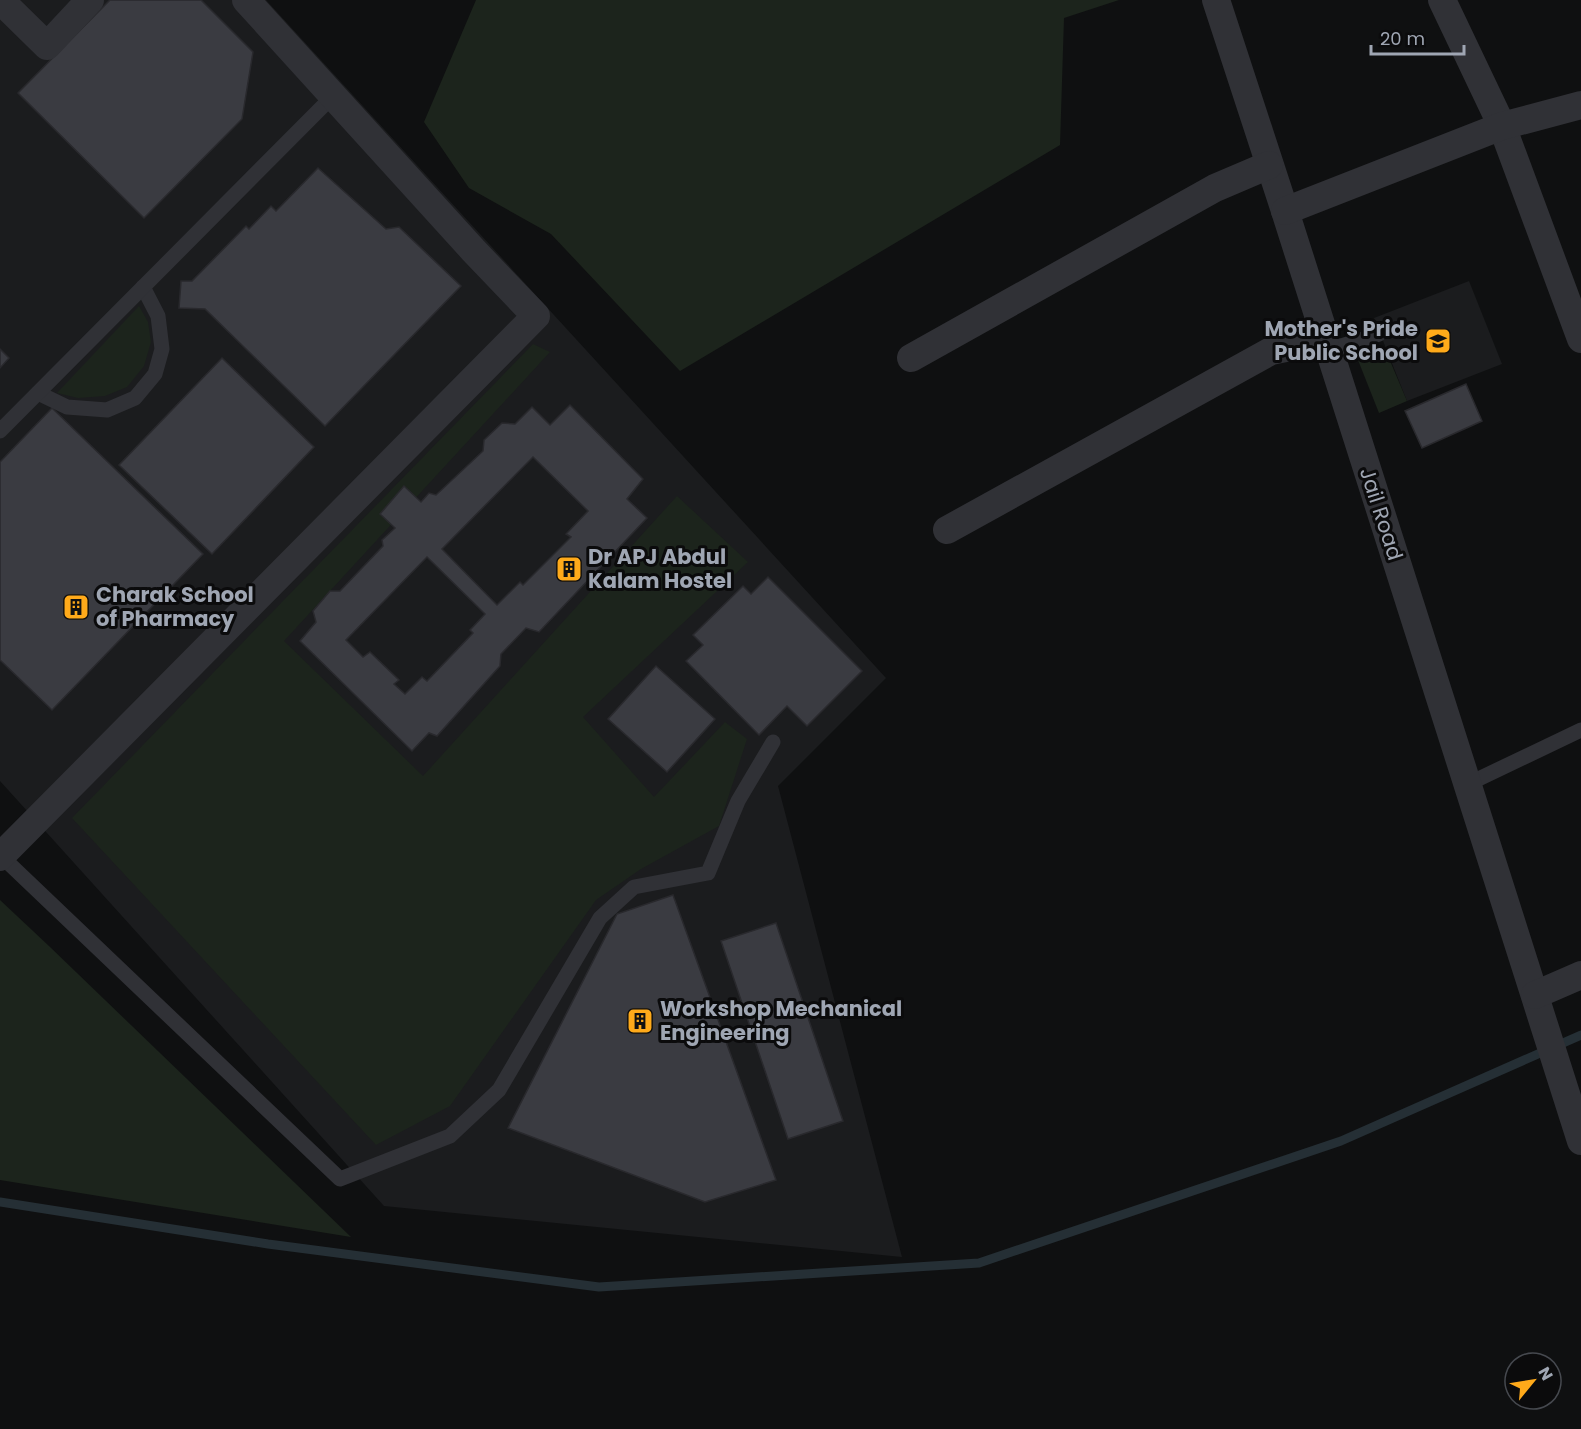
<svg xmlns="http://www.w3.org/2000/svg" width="1581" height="1429" font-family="Poppins,sans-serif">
<rect width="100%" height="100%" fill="#0f1011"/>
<g fill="#1b1c1e">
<polygon points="0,0 266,0 886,678 778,786 902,1257 384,1206 0,781"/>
<polygon points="1469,281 1502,364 1407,401 1374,318"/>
</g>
<g fill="#1c241c">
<polygon points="476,0 1119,0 1064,18 1060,145 680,371 551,234 469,188 424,122"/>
<polygon points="139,306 148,322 151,342 144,366 127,387 105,396 78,398 57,393"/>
<polygon points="533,344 550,352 284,641 423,776 677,496 748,562 583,717 654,797 725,722 747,739 719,826 641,869 596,900 450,1106 376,1145 72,818"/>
<polygon points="1385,349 1407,401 1379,413 1358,360"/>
<polygon points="0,900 50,947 351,1237 0,1180"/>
</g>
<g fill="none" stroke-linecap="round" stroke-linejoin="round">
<polyline stroke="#252f35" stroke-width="9" points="0,1202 268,1244 599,1287 979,1263 1341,1141 1581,1035"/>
</g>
<g fill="#3a3b41" stroke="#29292d" stroke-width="1.5" fill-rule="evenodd">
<polygon points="110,0 201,0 253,52 242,119 144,218 18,93"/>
<polygon points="318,168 386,229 399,227 461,286 325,426 205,309 179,308 181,281 192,281 246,226 249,229 271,206 276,211"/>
<polygon points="0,349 9,358 0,368"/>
<polygon points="222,358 314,447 212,554 119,465"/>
<polygon points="1466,384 1482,421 1422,448 1405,411"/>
<path d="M570,405L643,479L627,499L647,518L539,632L526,628L501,654L500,666L437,736L429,733L412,751L300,641L316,622L313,611L330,591H340L383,546L382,540L395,528L380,514L404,486L421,502L429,493L436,495L483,451L484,440L502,423L515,424L532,407L550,425ZM533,457L588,511L566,534L571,537L523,585L520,582L497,605L442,549ZM427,557L485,614L470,630L473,633L427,681L422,677L405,694L394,684L399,680L370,652L363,657L346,640Z"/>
<polygon points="52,408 203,554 52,710 0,660 0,462"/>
<polygon points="768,577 862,671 807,726 787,706 759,735 686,661 703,645 693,635 743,586 751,594"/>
<polygon points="656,666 715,719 667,772 608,719"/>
<polygon points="673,895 776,1180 705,1202 508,1128 617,914"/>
<polygon points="776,923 843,1121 788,1139 721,941"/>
</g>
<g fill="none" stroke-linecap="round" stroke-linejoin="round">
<g stroke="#303136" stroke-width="15">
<polyline points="1329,350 1379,334"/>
<polyline points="38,393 67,407 107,410 135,398 155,374 162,349 158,316 143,287"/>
<polyline points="0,431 334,95"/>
<polyline points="1468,784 1581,730"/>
<polyline points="0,855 340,1179 450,1136 499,1090 600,918 634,887 708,873 738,801 773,742"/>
</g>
<g stroke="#303136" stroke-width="28">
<polyline points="0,0 47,46 90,0"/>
<polyline points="1216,0 1285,211 1581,1141"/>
<polyline points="1442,0 1502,126 1581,339"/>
<polyline points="1285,211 1502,126 1581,105"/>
<polyline points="911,358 1215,188 1269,165"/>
<polyline points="947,530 1271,351 1325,340"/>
<polyline points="0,857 536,316 473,250 246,0"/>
<polyline points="1535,995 1581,975"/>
</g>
</g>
<defs>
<g id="school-square" transform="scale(1.35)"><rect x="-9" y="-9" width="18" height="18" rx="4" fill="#ffaa1a" stroke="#0b0b0c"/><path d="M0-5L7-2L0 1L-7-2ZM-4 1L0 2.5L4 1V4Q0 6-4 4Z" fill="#111"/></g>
<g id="building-square" transform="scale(1.35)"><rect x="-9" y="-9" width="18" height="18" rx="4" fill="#ffaa1a" stroke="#0b0b0c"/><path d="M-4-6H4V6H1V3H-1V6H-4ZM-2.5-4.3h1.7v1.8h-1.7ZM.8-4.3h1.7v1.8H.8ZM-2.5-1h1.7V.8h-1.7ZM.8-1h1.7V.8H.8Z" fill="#111"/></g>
</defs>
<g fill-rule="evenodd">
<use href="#school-square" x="1438" y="341"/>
<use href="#building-square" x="569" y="569"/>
<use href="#building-square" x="76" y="607"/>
<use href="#building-square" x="640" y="1021"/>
</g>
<g text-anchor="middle" stroke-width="6" stroke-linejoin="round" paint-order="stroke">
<g font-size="21" font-weight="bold" fill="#9fa6b3" stroke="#0b0b0c" text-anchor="start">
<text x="1418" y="336" text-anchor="end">Mother's Pride<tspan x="1418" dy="24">Public School</tspan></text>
<text x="588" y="564">Dr APJ Abdul<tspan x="588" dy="24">Kalam Hostel</tspan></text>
<text x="96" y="602">Charak School<tspan x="96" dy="24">of Pharmacy</tspan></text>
<text x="660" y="1016">Workshop Mechanical<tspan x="660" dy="24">Engineering</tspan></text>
</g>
<g font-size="21" fill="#9fa6b3" stroke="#0b0b0c">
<text transform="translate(1381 514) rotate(72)" y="7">Jail Road</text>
</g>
</g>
<g transform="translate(1533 1381) rotate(60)"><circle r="28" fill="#0b0b0c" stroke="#46494f" stroke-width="1.5"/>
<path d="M0-4.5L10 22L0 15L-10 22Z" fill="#ffaa1a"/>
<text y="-9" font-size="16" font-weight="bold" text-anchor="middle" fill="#9fa6b3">N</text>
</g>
<path d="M1371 45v9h93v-9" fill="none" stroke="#9fa6b3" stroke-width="3"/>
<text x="1380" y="45" font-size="18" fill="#9fa6b3" stroke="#0b0b0c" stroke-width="4.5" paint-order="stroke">20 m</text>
</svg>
